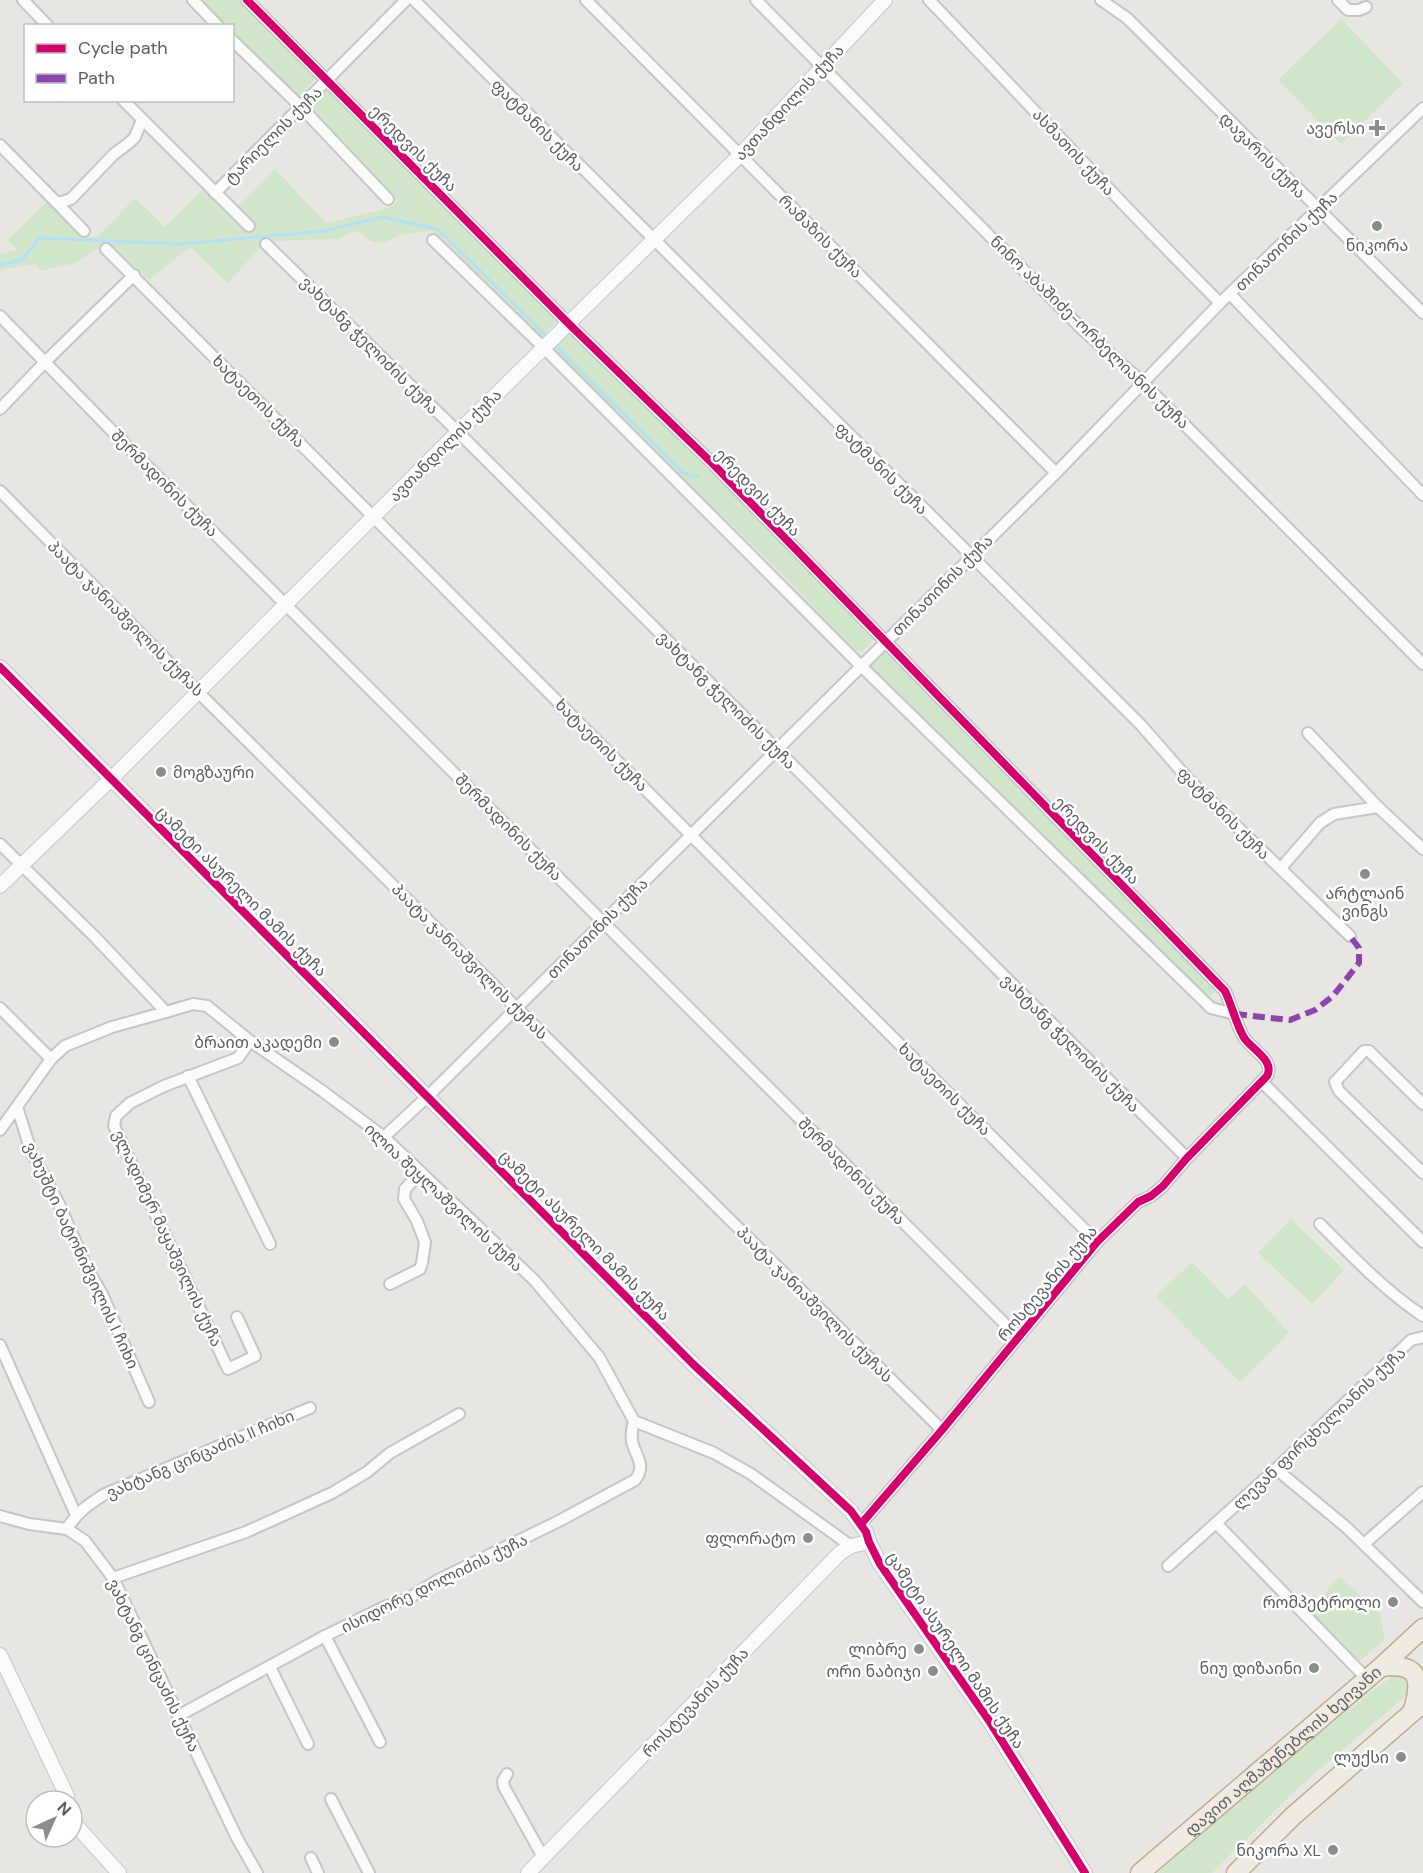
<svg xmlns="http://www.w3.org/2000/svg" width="1423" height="1873" font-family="'DM Sans','Noto Sans Georgian',sans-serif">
<rect width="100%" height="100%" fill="#e8e6e2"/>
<g fill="#d1e5cb">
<polygon points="200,0 241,0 316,77 302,95 297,96 233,32 232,26 226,25"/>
<polygon points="1341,19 1403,83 1341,144 1278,80"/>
<polygon points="325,88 360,120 559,320 540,338 441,237 432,231 418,232 400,235 383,243 371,241 360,232 350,233 338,239 275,241 262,243 263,245 227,283 190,247 149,280 112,246 95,250 75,263 41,271 35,264 0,270 0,254 18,250 7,240 48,201 84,237 97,237 135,198 165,227 204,189 240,223 247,217 238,207 275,169 326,223 389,208 398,201 307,106"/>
<polygon points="570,332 863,623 874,639 863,651 854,651 788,580 551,349"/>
<polygon points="884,649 1217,989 1208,998 869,667 870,663"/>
<polygon points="1291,1219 1344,1270 1312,1304 1258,1253"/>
<polygon points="1192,1262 1228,1299 1245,1284 1289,1333 1240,1382 1157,1298 1158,1294"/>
<polygon points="1339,1577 1379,1612 1385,1640 1359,1661 1309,1611"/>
<polygon points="1402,1674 1410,1679 1408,1694 1299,1787 1212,1873 1157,1873 1270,1774 1376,1688 1393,1676"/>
</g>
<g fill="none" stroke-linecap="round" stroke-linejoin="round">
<g stroke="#b2e0f6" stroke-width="3">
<polyline points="0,265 22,260 40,238 180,244 324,231 382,217 438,229 545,335"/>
<polyline points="557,347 683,473 698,477"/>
</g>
<g stroke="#c5c5c5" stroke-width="14">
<g id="minor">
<polyline points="23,0 48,26"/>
<polyline points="193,0 218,26"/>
<path d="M247,0L569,324L713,464L1225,991C1231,1003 1238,1030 1245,1039C1253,1050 1275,1061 1267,1076L1187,1158L1163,1186L1151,1196L1138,1202L1097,1242L942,1430L861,1524"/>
<polyline points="414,0 1141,725 1189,780 1350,936"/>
<polyline points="586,0 1056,473"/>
<polyline points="756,0 1083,330 1142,382 1423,664"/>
<path d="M929,0C1026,101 1121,204 1220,303"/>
<polyline points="1101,0 1127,18 1423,313"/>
<polyline points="1338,0 1348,10 1359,10 1366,7"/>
<polyline points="232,40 301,107 388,199"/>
<polyline points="123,100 249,226"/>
<polyline points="0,145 56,202 62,202 71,199 114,154 129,143 135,137 142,120"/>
<polyline points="215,193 406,0"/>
<polyline points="56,202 84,231"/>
<polyline points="433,240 544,348 861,666 1211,1008 1235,1014"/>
<polyline points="266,244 458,432 1187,1158"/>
<polyline points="106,249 1097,1242"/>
<polyline points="1230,294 1423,495"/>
<polyline points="0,316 117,436 1018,1337"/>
<polyline points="0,409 46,361 134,275"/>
<polyline points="0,491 198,692 942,1430"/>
<polyline points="1308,733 1378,807 1423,849"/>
<polyline points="0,844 94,936 166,1012 193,1004 207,1006 250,1041 321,1090 384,1137 535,1281 599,1357 634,1421 714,1453 751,1474 851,1546"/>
<polyline points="1281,868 1320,823 1334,814 1378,807"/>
<polyline points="0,1008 51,1059"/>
<polyline points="188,1076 270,1244"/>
<polyline points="1262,1082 1423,1242"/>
<polyline points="1423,1104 1369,1051 1364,1051 1335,1082 1339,1091 1423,1173"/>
<polyline points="17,1107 31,1151 59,1204 86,1266 103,1296 149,1402"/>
<polyline points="0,1130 51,1059 65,1046 112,1027 166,1012"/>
<polyline points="384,1137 428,1096 1056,473 1220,303 1423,108"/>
<path d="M1320,1224C1352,1256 1385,1291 1423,1316"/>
<polyline points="390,1284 420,1269 422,1263 425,1242 417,1221 404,1199 405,1189 420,1173"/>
<polyline points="237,1317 255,1356 228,1369 114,1126 116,1116 130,1103 164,1086 238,1058 250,1041"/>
<polyline points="0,1345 76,1515"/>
<polyline points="1276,1469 1346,1527 1423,1602"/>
<polyline points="0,1516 29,1524 67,1529 85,1541 113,1578 237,1838 257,1873"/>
<polyline points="1217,1524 1367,1679"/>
<path d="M67,1529C77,1512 89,1504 105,1494L310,1408"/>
<polyline points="1364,1544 1423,1492"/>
<polyline points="1168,1566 1276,1469 1411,1340 1423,1337"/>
<polyline points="113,1578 246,1532 332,1493 367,1472 390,1453 459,1414"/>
<polyline points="325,1636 380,1742"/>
<polyline points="270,1667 308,1744"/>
<path d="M178,1716L325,1636L382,1608L411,1597L438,1580L559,1521L635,1480C647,1465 635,1456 632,1441C631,1434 632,1428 634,1421"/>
<polyline points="507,1774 503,1781 504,1787 543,1857"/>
<polyline points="331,1799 369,1873"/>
<polyline points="311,1858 318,1873"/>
</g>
</g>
<g stroke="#c5c5c5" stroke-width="16">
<g id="tertiary">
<polyline points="0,667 694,1365 851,1511 866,1532 869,1542 880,1564 990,1722 1085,1873"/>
<polyline points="0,886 111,779 458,432 740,155 885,0"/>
<polyline points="0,1655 67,1796 65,1801"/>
<polyline points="72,1821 119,1873"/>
<polyline points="528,1873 840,1553 851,1546 869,1542"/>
</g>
</g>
<g stroke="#bfac90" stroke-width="21">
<g id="trunk">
<path d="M1381,1667C1417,1663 1423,1676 1413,1710"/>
<path id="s1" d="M1140,1873L1381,1667L1423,1628"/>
<polyline points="1236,1873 1293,1816 1423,1703"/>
</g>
</g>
<use href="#minor" stroke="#fcfbfb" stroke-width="10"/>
<use href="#tertiary" stroke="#fcfbfb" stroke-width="14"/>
<use href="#trunk" stroke="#f0ebe2" stroke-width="18"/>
<polyline stroke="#8e44ad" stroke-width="6" stroke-dasharray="12 6" stroke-linecap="butt" points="1235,1014 1290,1020 1315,1010 1333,996 1359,963 1359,948 1350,936"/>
<g stroke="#fff" stroke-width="11">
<g id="cycleway">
<path d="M247,0L569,324L713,464L1225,991C1231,1003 1238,1030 1245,1039C1253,1050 1275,1061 1267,1076L1187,1158L1163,1186L1151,1196L1138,1202L1097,1242L942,1430L861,1524"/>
<polyline points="0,667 694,1365 851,1511 866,1532 869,1542 880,1564 990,1722 1085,1873"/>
</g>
</g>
<use href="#cycleway" stroke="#d6006c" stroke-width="8"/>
</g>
<g fill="#8a8d8e" stroke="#fff" stroke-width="2">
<path d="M1374 119h6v6h6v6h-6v6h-6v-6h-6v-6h6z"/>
<circle cx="1377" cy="226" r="6"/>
<circle cx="161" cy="772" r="6"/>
<circle cx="1365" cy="874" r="6"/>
<circle cx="334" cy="1042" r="6"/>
<circle cx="808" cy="1538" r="6"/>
<circle cx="1393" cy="1602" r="6"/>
<circle cx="919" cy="1649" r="6"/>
<circle cx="1314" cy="1668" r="6"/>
<circle cx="933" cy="1671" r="6"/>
<circle cx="1401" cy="1757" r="6"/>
<circle cx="1333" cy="1850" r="6"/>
</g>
<g text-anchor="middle" stroke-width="5" stroke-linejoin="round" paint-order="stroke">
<g font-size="16" fill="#585d61" stroke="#fff">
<text transform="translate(789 102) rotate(-47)" y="6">ავთანდილის ქუჩა</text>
<text transform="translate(538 125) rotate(45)" y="6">ფატმანის ქუჩა</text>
<text transform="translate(273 135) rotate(-45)" y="6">ტარიელის ქუჩა</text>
<text transform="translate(414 148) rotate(45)" y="6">ერედვის ქუჩა</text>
<text transform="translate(1074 152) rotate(47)" y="6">ასმათის ქუჩა</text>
<text transform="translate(1263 155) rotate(45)" y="6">დავარის ქუჩა</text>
<text transform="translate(821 236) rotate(45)" y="6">რამაზის ქუჩა</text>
<text transform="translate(1286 241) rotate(-44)" y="6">თინათინის ქუჩა</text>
<text transform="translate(1090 332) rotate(44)" y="6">ნინო აბაშიძე-ორბელიანის ქუჩა</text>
<text transform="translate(370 345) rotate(45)" y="6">ვახტანგ ჭელიძის ქუჩა</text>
<text transform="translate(259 401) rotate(45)" y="6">ხატაეთის ქუჩა</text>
<text transform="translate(445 445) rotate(-45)" y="6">ავთანდილის ქუჩა</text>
<text transform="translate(882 468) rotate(45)" y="6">ფატმანის ქუჩა</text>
<text transform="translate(165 483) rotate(45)" y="6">შერმადინის ქუჩა</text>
<text transform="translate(758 492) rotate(46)" y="6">ერედვის ქუჩა</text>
<text transform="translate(942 585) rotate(-45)" y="6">თინათინის ქუჩა</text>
<text transform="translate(126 618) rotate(45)" y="6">პაატა ჯანიაშვილის ქუჩას</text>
<text transform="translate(727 700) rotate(45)" y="6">ვახტანგ ჭელიძის ქუჩა</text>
<text transform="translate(602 745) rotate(45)" y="6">ხატაეთის ქუჩა</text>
<text transform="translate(1224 813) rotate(45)" y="6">ფატმანის ქუჩა</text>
<text transform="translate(509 827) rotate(45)" y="6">შერმადინის ქუჩა</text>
<text transform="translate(1097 840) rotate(46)" y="6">ერედვის ქუჩა</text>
<text transform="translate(242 891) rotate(45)" y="6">ცამეტი ასურელი მამის ქუჩა</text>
<text transform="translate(597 928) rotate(-45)" y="6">თინათინის ქუჩა</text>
<text transform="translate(470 961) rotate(45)" y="6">პაატა ჯანიაშვილის ქუჩას</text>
<text transform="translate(1071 1043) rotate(45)" y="6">ვახტანგ ჭელიძის ქუჩა</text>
<text transform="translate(945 1089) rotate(45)" y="6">ხატაეთის ქუჩა</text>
<text transform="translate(852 1171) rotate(45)" y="6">შერმადინის ქუჩა</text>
<text transform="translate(444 1197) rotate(43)" y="6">ილია შეყლაშვილის ქუჩა</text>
<text transform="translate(585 1235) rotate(45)" y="6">ცამეტი ასურელი მამის ქუჩა</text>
<text transform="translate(168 1238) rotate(65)" y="6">ვლადიმერ მაყაშვილის ქუჩა</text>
<text transform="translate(82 1255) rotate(65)" y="6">ვახუშტი ბატონიშვილის I ჩიხი</text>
<text transform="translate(1047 1283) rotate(-50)" y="6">როსტევანის ქუჩა</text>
<text transform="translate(815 1304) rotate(45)" y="6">პაატა ჯანიაშვილის ქუჩას</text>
<text transform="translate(1319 1428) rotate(-43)" y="6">ლევან ფირცხელიანის ქუჩა</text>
<text transform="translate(200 1454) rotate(-23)" y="6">ვახტანგ ცინცაძის II ჩიხი</text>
<text transform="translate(434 1583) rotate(-26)" y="6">ისიდორე დოლიძის ქუჩა</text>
<text transform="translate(956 1650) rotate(56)" y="6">ცამეტი ასურელი მამის ქუჩა</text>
<text transform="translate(154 1665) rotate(64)" y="6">ვახტანგ ცინცაძის ქუჩა</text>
<text transform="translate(695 1702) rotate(-46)" y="6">როსტევანის ქუჩა</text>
<text dy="6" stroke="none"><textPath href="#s1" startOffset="188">დავით აღმაშენებლის ხეივანი</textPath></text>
</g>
<g font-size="16" fill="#585d61" stroke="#fff" text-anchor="end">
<text x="1365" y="134">ავერსი</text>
<text x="1377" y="251" text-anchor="middle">ნიკორა</text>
<text x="173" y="778" text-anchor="start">მოგზაური</text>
<text x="1365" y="899" text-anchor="middle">არტლაინ<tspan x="1365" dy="18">ვინგს</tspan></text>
<text x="322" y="1048">ბრაით აკადემი</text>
<text x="796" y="1544">ფლორატო</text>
<text x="1381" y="1608">რომპეტროლი</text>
<text x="907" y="1655">ლიბრე</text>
<text x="1302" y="1674">ნიუ დიზაინი</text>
<text x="921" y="1677">ორი ნაბიჯი</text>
<text x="1389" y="1763">ლუქსი</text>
<text x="1321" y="1856">ნიკორა XL</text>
</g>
</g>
<rect x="24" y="24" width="210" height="78" fill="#ffffff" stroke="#bcbec0" stroke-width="1.5"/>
<rect x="36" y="44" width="30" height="9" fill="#d6006c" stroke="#bcbec0" stroke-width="1.5"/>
<text x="78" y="54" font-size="18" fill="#585d61">Cycle path</text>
<rect x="36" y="74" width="30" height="9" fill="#8e44ad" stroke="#bcbec0" stroke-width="1.5"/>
<text x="78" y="84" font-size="18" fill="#585d61">Path</text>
<g transform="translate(54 1819) rotate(45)"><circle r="28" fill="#ffffff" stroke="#bcbec0" stroke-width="1.5"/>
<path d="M0-4.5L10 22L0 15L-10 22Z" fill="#8a8d8e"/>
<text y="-9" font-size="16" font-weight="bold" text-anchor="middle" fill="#585d61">N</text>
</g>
</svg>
